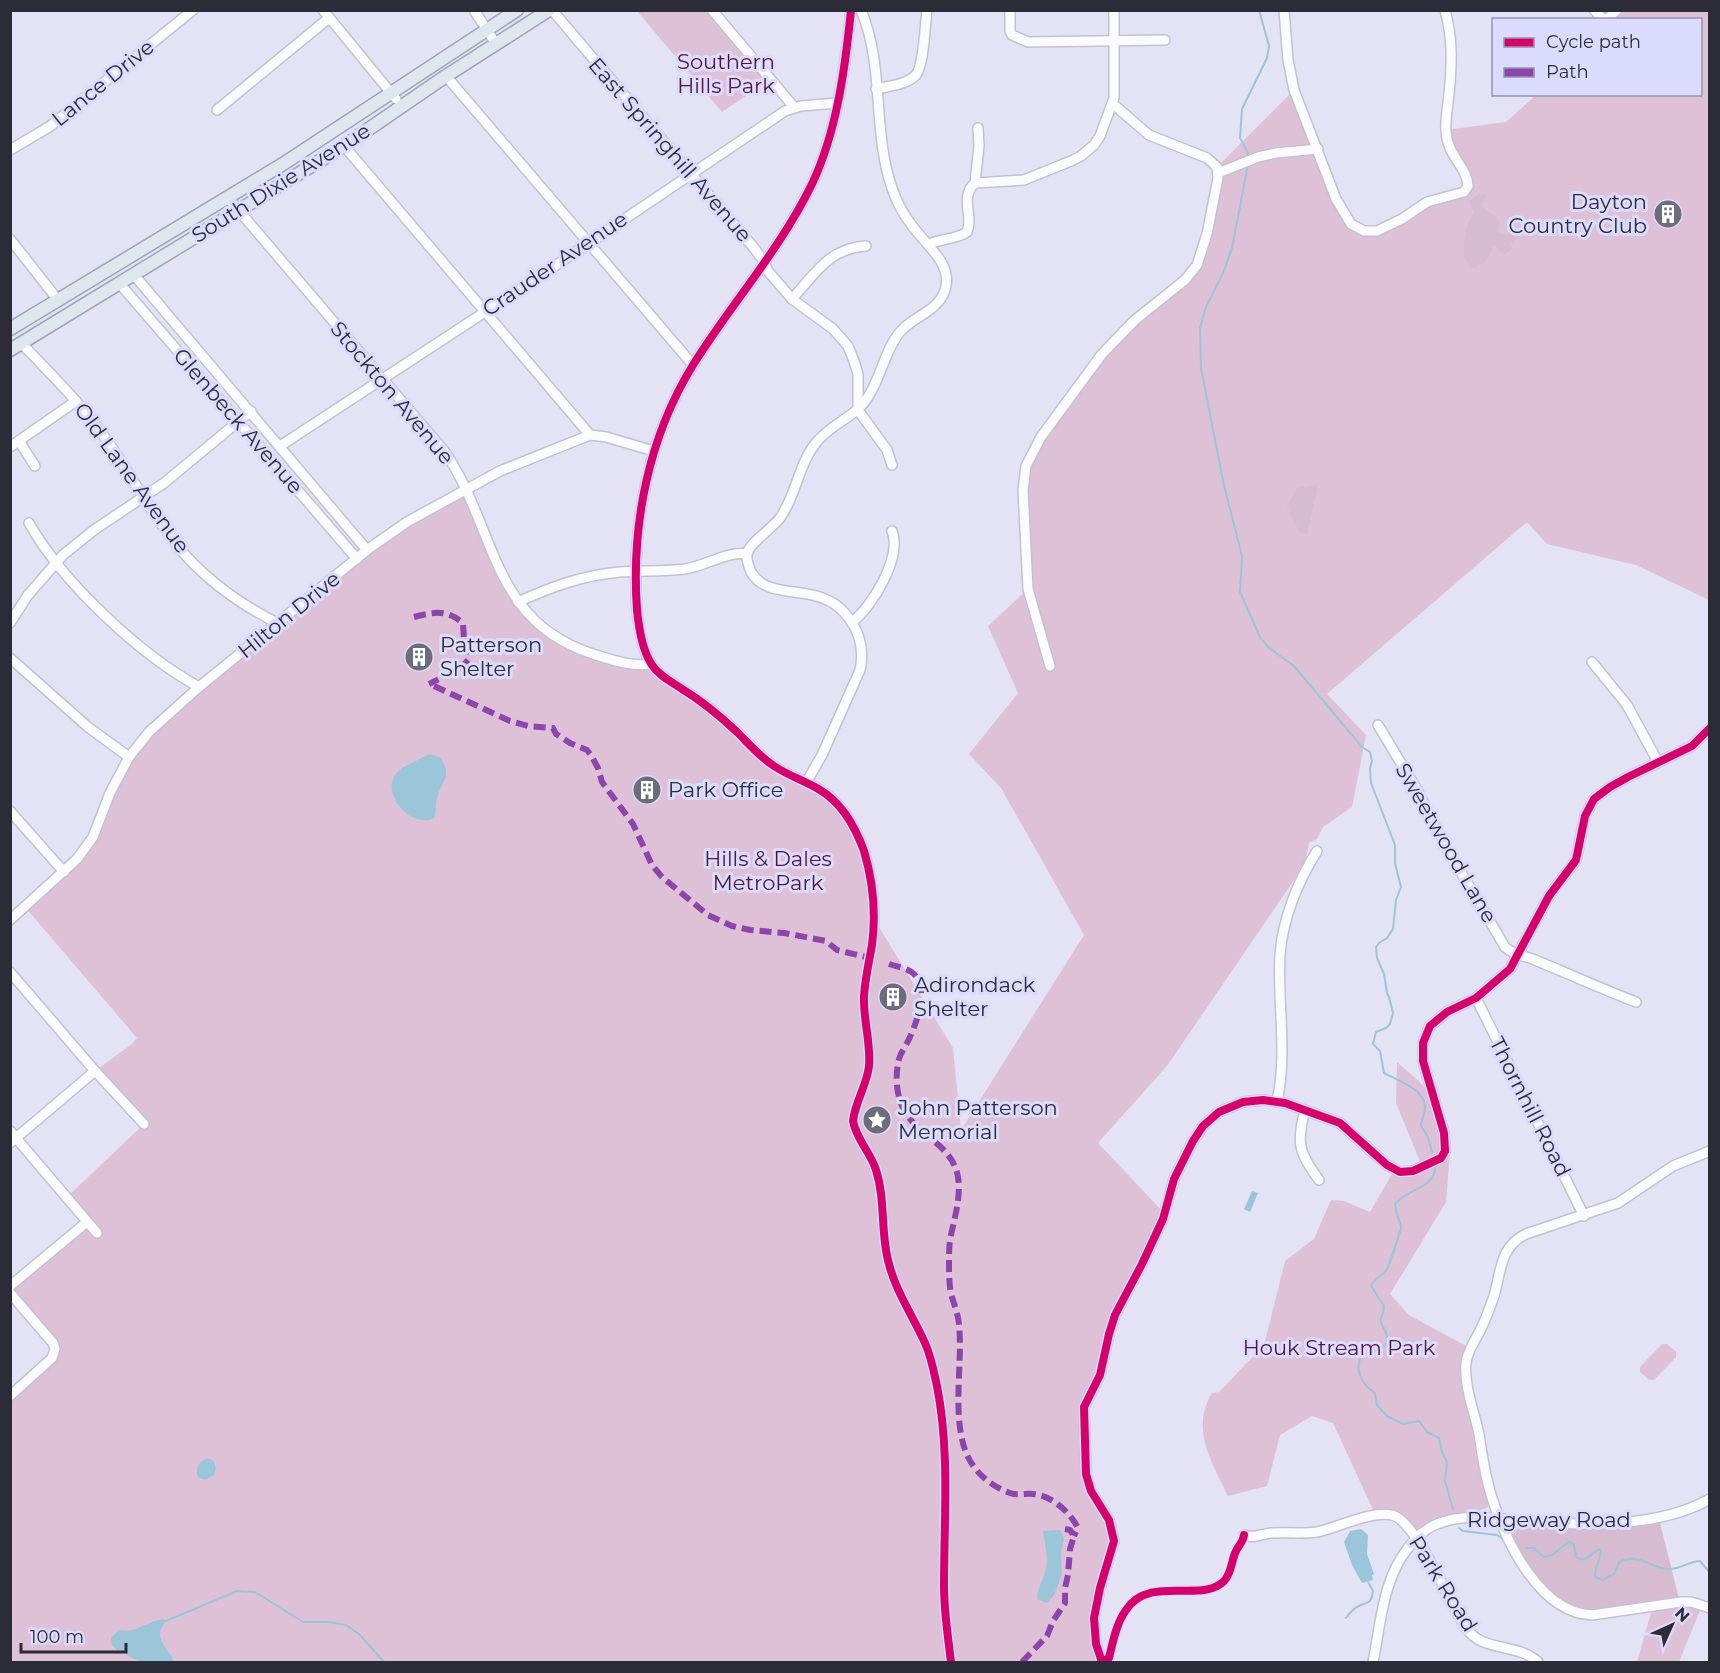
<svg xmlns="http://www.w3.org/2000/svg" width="1720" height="1673" font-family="Montserrat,sans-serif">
<rect width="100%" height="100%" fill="#e3e3f5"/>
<g fill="#dec1d7">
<polygon points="637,11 707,11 768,81 722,112"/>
<polygon points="1625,11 1709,11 1709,600 1636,565 1547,544 1527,522 1327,694 1366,735 1352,807 1323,827 1317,839 1309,843 1306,858 1294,880 1167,1066 1098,1143 1165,1214 1130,1288 1084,1407 1086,1474 1112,1530 1096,1606 1102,1662 11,1662 11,1396 55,1349 26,1311 11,1286 87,1222 67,1197 144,1124 95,1071 132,1044 137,1038 25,907 77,859 138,744 367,550 466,489 497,564 543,629 601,656 651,664 700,701 763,758 827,795 859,838 874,919 953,1048 961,1130 1084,935 1001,788 969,754 1018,693 988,626 1028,589 1026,466 1102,354 1197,265 1217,167 1294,90 1345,215 1367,232 1419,207 1467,189 1446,130 1506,122 1536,95 1700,94 1700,20 1615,19"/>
<path d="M1397,1062C1406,1071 1423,1082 1428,1093C1435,1106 1444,1140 1438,1153L1421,1164L1396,1103Z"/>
<path d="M1450,1152L1446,1202L1390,1294L1409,1315L1468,1347L1464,1392L1489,1501L1488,1507L1478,1511L1441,1517L1417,1529L1374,1512L1333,1423L1312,1416L1280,1435L1267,1486L1228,1496C1212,1462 1190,1429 1212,1393L1219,1392L1264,1345L1285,1261L1314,1239L1331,1200L1344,1201L1370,1212L1392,1174C1410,1179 1440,1168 1450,1152Z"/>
<polygon points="1662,1344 1667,1344 1676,1352 1676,1357 1654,1380 1649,1380 1640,1372 1640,1367"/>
<polygon points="1689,1606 1701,1608 1679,1662 1637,1662 1652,1609"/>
</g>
<g fill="#d7bbd1">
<path d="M1480,194L1486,195L1481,206L1500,220L1498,232L1505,235L1513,228L1520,236L1510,244L1513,249L1504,255L1494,246L1486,261L1474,268L1464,259C1464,240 1463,229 1474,213L1469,201Z"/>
<polygon points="1318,485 1307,534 1300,533 1287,507 1297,488"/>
<polygon points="1660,1523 1679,1599 1583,1612 1554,1598 1526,1567 1514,1542 1512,1534 1514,1529 1521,1526 1593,1528"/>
</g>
<g fill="#9bc6da">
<path d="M429,754L440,757C453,776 442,780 437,798C435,805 437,811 434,818C413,829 383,798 394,777C400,765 419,761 429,754Z"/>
<polygon points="1252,1191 1258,1193 1250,1212 1244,1209"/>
<path d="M207,1458L213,1460L216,1468L214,1475L205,1480L198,1477C194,1470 199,1461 207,1458Z"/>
<polygon points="1361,1529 1368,1535 1367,1554 1374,1574 1372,1575 1373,1580 1362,1583 1352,1565 1344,1542 1350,1531"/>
<path d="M1060,1530L1064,1538L1061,1555L1062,1575L1054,1595L1047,1603L1037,1599C1037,1586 1047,1575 1047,1561C1047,1551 1044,1541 1043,1531Z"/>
<path d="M163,1619L166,1621C151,1638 168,1646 174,1662H141L117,1650L112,1645L111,1638L119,1630C136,1634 147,1621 163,1619Z"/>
</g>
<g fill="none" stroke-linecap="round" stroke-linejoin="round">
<g stroke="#9bc6da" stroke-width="2">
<polyline points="1248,157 1248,153 1240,138 1242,109 1267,58 1269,46 1259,10"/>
<path d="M1248,165L1232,248L1224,271L1206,307L1200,328L1201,368L1223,481L1242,556L1240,592L1260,637L1268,647L1294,666L1362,747L1370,752L1372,761L1370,768L1371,783L1395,845V863L1401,887L1396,900L1393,929L1387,938L1379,943L1376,947L1377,958L1384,974L1387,993L1389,997L1393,1013L1390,1024L1386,1028L1376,1032L1373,1044L1380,1051L1384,1073C1397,1080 1424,1089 1425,1106C1426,1113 1421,1119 1421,1126L1428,1137L1432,1152"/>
<path d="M1435,1167C1436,1188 1404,1190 1395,1204C1396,1216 1399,1218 1401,1227C1401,1230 1389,1266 1387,1269C1383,1276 1374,1278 1371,1286L1384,1306C1384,1312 1381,1315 1381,1321C1381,1326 1383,1326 1385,1330C1394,1349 1374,1351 1362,1354C1354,1369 1361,1384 1375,1393L1377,1405L1387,1416L1403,1424L1419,1421L1427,1432L1439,1438L1442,1452L1447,1462L1445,1481L1453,1509"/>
<polyline points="1459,1528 1463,1531 1497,1535 1506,1541"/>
<path d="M1526,1548H1534L1544,1557C1556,1557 1559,1546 1570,1542L1574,1545L1576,1557C1586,1564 1590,1554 1599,1549L1601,1550C1601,1560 1594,1567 1595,1577L1603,1580L1614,1574L1619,1562C1638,1552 1651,1568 1668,1569C1680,1570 1689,1561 1700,1561L1710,1573"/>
<path d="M1346,1618C1349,1614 1353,1609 1357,1607C1367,1601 1371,1606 1373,1591L1368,1582"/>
<polyline points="166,1621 237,1591 255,1592 303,1622 329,1622 346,1625 359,1634 384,1662"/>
</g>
<g stroke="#c2c2d0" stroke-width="12">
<g id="minor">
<polyline points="323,10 396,99"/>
<polyline points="474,10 496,44"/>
<polyline points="552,10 754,248 765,263 767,270 792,299 833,329 848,346 854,361 858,374 858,410 887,450 892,465"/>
<polyline points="712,10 794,107"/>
<path d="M851,10C845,69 837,131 812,184C780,250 731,304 693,365C648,438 631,526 637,610C639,628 642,650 652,665C659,676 672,682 682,689C702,701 720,716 737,732C749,744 760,757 774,766C789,776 805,781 820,790C842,803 855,826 864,851C873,881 876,914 872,945C869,962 865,979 864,996C863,1019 871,1043 869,1066C867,1085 855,1102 853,1121C856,1139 871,1153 876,1170C886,1201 880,1233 889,1264C896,1292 913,1316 925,1343C931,1356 934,1372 937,1386C950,1452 944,1519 944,1586C944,1611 948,1637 951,1662"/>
<polyline points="1010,10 1010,31 1012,35 1028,42 1165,40"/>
<path d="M1284,10L1288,60L1294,90L1336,199L1351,224L1364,231H1377L1402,219L1427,202L1464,192L1468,186C1467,166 1447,156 1446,131C1445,119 1448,106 1449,94C1452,65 1453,39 1445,10"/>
<polyline points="1594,10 1603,19 1607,19 1617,10"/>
<polyline points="446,76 693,365"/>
<path d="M876,89C889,86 906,85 916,75C924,65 925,24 927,10"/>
<polyline points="217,110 329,18"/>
<polyline points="344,146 590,435"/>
<polyline points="10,150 49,127 193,10"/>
<polyline points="1218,173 1258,157 1276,153 1318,149"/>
<polyline points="975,183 979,146 978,128"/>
<path d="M228,198L445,452C497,529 490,621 593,654C612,660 631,667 651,664"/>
<polyline points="10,239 58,300"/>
<path d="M929,244C940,239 958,239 967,232C974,216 959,197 975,183L1024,180L1071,161L1081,156L1094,145L1100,136L1114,98V10"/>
<polyline points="134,275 367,550"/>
<polyline points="120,284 357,559"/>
<path d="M792,299C815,274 829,248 866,246"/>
<path d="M22,344C51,374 79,402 104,436C126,467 144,501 167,532C195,572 235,602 279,624"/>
<polyline points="19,441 35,466"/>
<polyline points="280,446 537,278 785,111 801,106 837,103"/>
<polyline points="10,447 76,401"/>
<path d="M29,523C63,583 139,654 199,687"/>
<path d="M518,602C551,587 583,575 620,572C641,570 663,572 685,569C706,566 726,551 747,554"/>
<path d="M852,622C873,606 902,557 892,531"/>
<polyline points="10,623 28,595 63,555 94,530 164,483 251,411"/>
<polyline points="10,658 88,727 129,757"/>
<polyline points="1592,662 1627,705 1658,762"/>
<polyline points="1050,666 1028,589 1023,490 1026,466 1041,437 1102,354 1135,320 1185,280 1197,265 1207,234 1218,178 1217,167 1207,158 1149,135 1113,104"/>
<path d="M1378,725L1416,788L1446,847L1505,947C1515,956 1523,955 1535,960C1569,974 1602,989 1636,1002"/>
<path d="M806,783L822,755L860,670C863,656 862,643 856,630C849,616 840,605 825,599C802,588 765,597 751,572C749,567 746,560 747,554C749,543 773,528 780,518C796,496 798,466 815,444C831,423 855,418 868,397C881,377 885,350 900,332C913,316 938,312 945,290C954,263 923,243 911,224C903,214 896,200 892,188C872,131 885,67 861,10"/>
<polyline points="10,811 64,872"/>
<polyline points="10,920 77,859 93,837 110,793 129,757 149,732 199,687 367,550 407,522 500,471 590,435 606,437 654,451"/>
<polyline points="10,972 95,1071 144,1124"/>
<polyline points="1476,998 1584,1216"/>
<path d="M1277,1101C1288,1052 1277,1003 1280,954C1283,918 1298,881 1317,851"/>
<path d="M1305,1110C1296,1143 1299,1153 1319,1180"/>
<polyline points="10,1131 97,1233"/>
<polyline points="10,1143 95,1071"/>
<path d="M1710,1151L1673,1166L1618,1203L1526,1234C1500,1246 1501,1272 1494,1296C1489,1310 1484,1325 1476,1338C1472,1346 1467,1353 1466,1363C1464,1388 1474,1410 1479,1434C1481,1448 1483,1461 1486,1475C1496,1523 1534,1613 1592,1615L1681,1602H1691L1710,1608"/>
<polyline points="10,1286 87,1222"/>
<polyline points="10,1293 53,1343 55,1349 52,1358 10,1396"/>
<path d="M1244,1535C1253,1539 1262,1534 1271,1533C1286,1532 1301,1534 1317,1532C1337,1528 1372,1510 1392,1515C1416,1520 1451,1606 1466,1628C1483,1653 1516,1642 1538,1662"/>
<polyline points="1102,1662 1096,1644 1094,1618 1100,1588 1114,1541 1109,1520 1091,1491 1086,1474 1084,1407 1100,1375 1109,1334 1115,1315 1142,1264 1163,1219 1174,1179 1193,1141 1203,1126 1219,1112 1243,1102 1263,1100 1285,1103 1340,1123 1387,1165 1400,1172 1413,1171 1441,1158 1445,1151 1444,1133 1423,1061 1423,1043 1430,1026 1447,1012 1476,998 1510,969 1549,896 1576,860 1585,816 1594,799 1610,787 1628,777 1692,746 1710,728"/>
<path d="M1373,1662C1380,1628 1382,1589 1401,1558C1410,1544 1421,1530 1437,1524C1466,1512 1497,1519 1527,1521C1585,1526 1658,1528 1710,1499"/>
</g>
</g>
<g stroke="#9ca5b9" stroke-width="15">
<g id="major">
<polyline points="10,329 283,164 517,10"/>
<polyline points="10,350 344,146 446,76 549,10"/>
</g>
</g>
<use href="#minor" stroke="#fbfbfe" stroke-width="9"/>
<use href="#major" stroke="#e0e6ee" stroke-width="12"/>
<g stroke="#8e44ad" stroke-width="6" stroke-dasharray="12 6" stroke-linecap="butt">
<path d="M414,617C434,612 446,609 463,623L464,640L469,659L461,668L429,684"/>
<polyline points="434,686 510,721 528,726 553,728 556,734 570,743 587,750 591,755 598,768 602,782 633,824 652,865 662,877 708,915 732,926 750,930 784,933 826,941 837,950 870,958"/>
<path d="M889,964C897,967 908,968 914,974C929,990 917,1022 909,1039C906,1046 901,1052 899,1059C895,1074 896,1094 903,1108C916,1136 952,1143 958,1177C961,1197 955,1216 951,1235C949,1244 949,1253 949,1262C949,1273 949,1283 951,1294C954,1304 958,1314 959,1324C963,1365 951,1417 967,1455C976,1474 991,1486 1010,1493C1018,1496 1025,1493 1033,1494C1051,1495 1070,1512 1078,1528L1074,1536"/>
<polyline points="1022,1662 1047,1636 1053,1621 1065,1603 1065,1588 1068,1575 1070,1549 1074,1536 1070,1530 1065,1529"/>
</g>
<g stroke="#dbdbfd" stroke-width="11">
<g id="cycleway">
<path d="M851,10C845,69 837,131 812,184C780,250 731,304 693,365C648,438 631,526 637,610C639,628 642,650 652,665C659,676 672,682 682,689C702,701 720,716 737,732C749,744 760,757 774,766C789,776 805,781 820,790C842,803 855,826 864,851C873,881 876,914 872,945C869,962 865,979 864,996C863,1019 871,1043 869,1066C867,1085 855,1102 853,1121C856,1139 871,1153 876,1170C886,1201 880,1233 889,1264C896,1292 913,1316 925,1343C931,1356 934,1372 937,1386C950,1452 944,1519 944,1586C944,1611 948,1637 951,1662"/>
<path d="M1101,1662L1109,1658C1113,1642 1116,1624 1126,1610C1150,1574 1202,1604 1224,1581C1232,1573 1231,1561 1236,1551C1239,1545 1243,1542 1244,1535"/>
<polyline points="1102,1662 1096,1644 1094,1618 1100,1588 1114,1541 1109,1520 1091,1491 1086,1474 1084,1407 1100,1375 1109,1334 1115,1315 1142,1264 1163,1219 1174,1179 1193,1141 1203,1126 1219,1112 1243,1102 1263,1100 1285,1103 1340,1123 1387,1165 1400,1172 1413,1171 1441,1158 1445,1151 1444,1133 1423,1061 1423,1043 1430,1026 1447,1012 1476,998 1510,969 1549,896 1576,860 1585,816 1594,799 1610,787 1628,777 1692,746 1710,728"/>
</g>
</g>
<use href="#cycleway" stroke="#d6006c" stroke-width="8"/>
</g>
<defs>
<g id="building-disc" transform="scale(1.5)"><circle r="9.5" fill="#6c6c7a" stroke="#dbdbfd"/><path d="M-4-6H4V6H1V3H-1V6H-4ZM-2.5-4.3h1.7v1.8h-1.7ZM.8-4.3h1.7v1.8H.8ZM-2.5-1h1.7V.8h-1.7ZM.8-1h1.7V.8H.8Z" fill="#fff"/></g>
<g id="sight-disc" transform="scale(1.5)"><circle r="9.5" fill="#6c6c7a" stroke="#dbdbfd"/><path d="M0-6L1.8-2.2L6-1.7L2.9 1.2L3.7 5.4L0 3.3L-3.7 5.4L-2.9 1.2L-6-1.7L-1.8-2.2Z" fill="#fff"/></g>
</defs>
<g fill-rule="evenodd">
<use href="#building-disc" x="1668" y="214"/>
<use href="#building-disc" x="419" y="657"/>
<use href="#building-disc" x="647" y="790"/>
<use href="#building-disc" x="893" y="997"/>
<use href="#sight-disc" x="877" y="1120"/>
</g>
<g text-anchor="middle" stroke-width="6" stroke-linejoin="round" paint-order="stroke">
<g font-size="21" fill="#53153a" stroke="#dbdbfd">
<text x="726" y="69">Southern<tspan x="726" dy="24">Hills Park</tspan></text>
<text x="768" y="866">Hills &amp; Dales<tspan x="768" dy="24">MetroPark</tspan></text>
<text x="1339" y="1355">Houk Stream Park</text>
</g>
<g font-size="21" fill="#2c2c38" stroke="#dbdbfd">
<text transform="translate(103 83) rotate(-39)" y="7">Lance Drive</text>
<text transform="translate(670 150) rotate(49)" y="7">East Springhill Avenue</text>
<text transform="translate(281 183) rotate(-32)" y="7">South Dixie Avenue</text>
<text transform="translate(555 264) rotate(-34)" y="7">Crauder Avenue</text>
<text transform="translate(392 393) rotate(50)" y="7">Stockton Avenue</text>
<text transform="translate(238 421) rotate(49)" y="7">Glenbeck Avenue</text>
<text transform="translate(132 478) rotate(54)" y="7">Old Lane Avenue</text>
<text transform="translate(289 615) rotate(-39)" y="7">Hilton Drive</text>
<text transform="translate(1446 843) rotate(60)" y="7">Sweetwood Lane</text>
<text transform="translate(1530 1107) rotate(63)" y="7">Thornhill Road</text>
<text x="1549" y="1527">Ridgeway Road</text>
<text transform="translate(1443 1584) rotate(58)" y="7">Park Road</text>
</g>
<g font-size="21" fill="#2c2c38" stroke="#dbdbfd" text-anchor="start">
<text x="1647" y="209" text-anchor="end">Dayton<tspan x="1647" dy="24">Country Club</tspan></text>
<text x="440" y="652">Patterson<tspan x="440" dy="24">Shelter</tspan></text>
<text x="668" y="797">Park Office</text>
<text x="914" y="992">Adirondack<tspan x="914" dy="24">Shelter</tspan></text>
<text x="898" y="1115">John Patterson<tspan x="898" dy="24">Memorial</tspan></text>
</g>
</g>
<rect width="1720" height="1673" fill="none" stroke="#2c2c38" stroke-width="24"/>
<rect x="1492" y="18" width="210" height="78" fill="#dbdbfd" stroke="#9595ae" stroke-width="1.5"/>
<rect x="1504" y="38" width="30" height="9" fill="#d6006c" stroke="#9595ae" stroke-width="1.5"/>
<text x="1546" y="48" font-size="18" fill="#2c2c38">Cycle path</text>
<rect x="1504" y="68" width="30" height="9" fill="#8e44ad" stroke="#9595ae" stroke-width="1.5"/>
<text x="1546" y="78" font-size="18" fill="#2c2c38">Path</text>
<g transform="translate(1672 1625) rotate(45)" stroke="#dbdbfd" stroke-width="4.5" paint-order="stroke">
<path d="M0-4.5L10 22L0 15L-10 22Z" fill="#2c2c38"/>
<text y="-9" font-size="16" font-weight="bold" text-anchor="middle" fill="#2c2c38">N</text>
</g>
<path d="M21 1643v9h105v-9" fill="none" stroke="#2c2c38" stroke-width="3"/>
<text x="30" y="1643" font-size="18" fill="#2c2c38" stroke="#dbdbfd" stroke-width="4.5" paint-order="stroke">100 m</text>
</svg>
